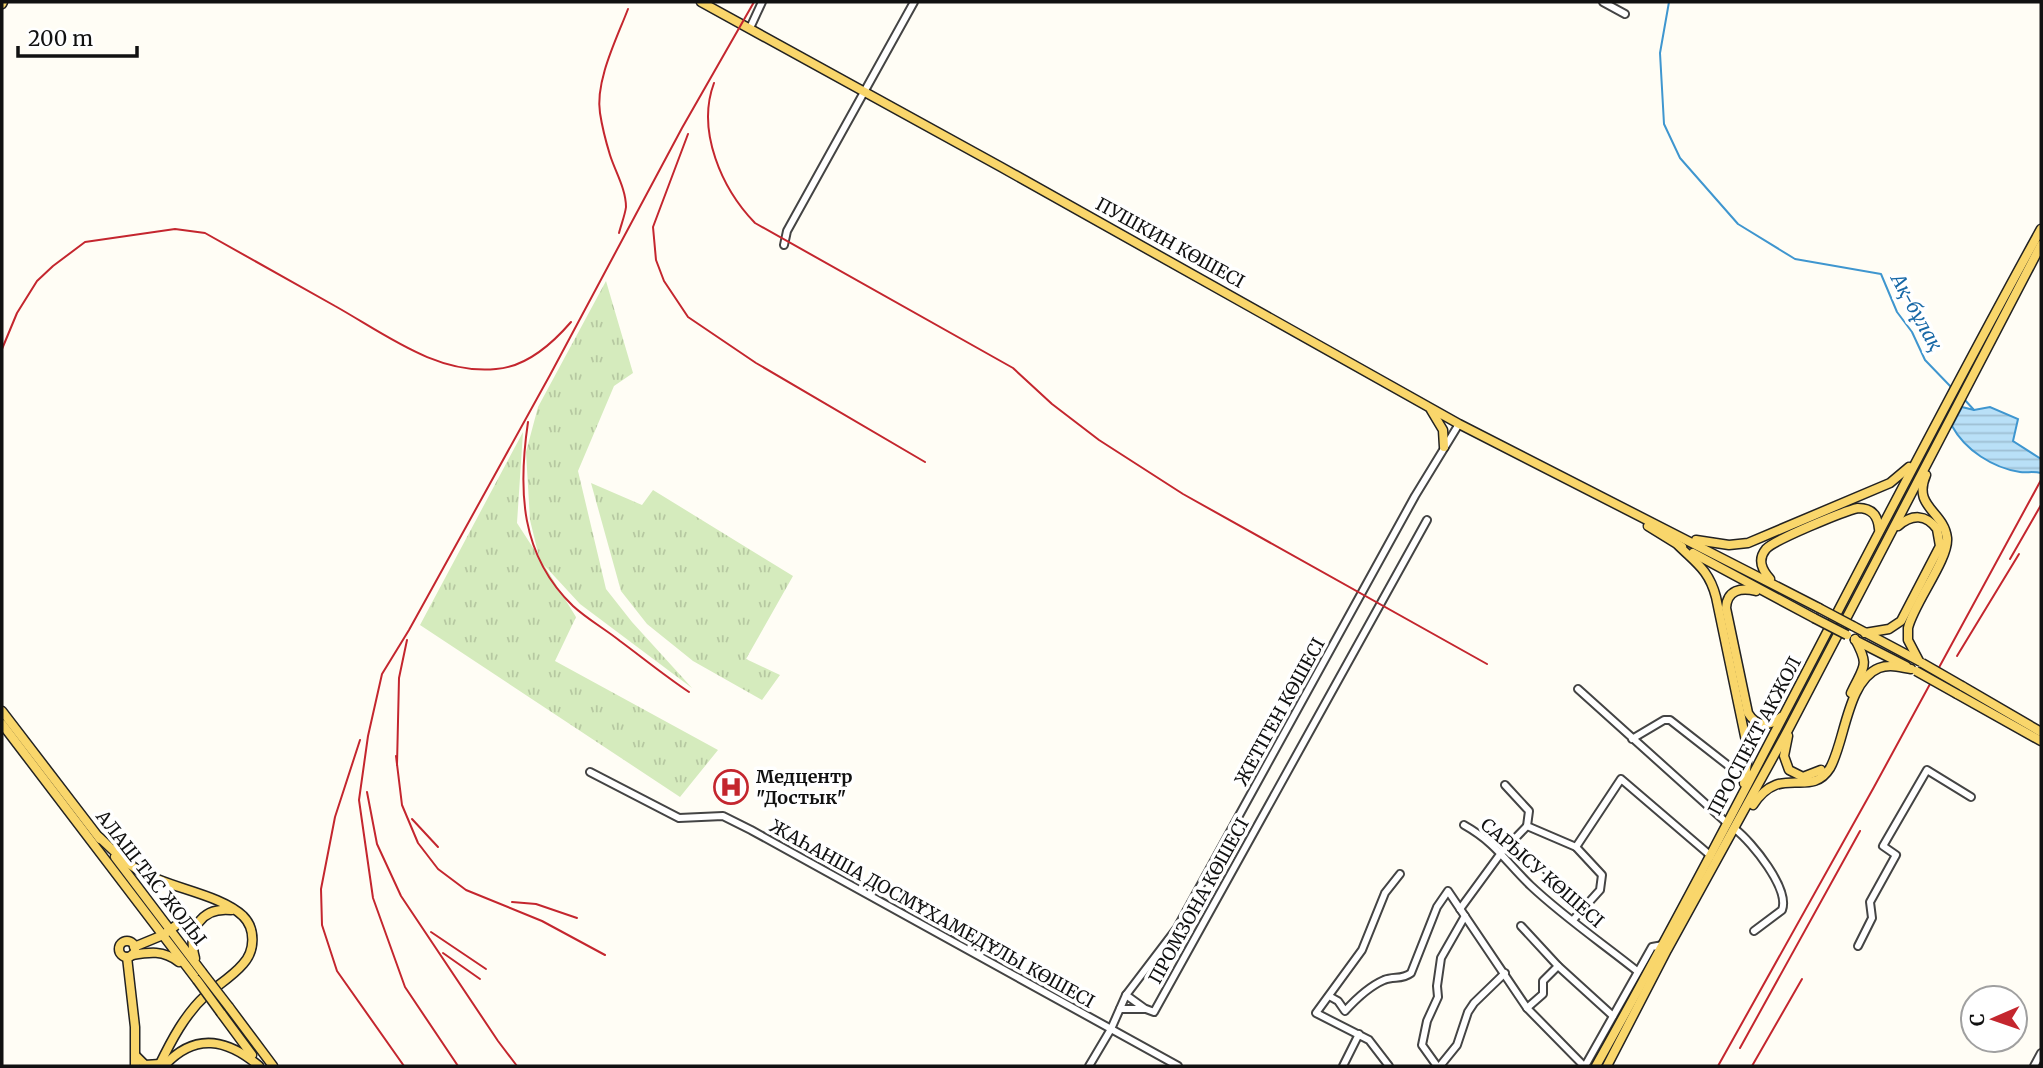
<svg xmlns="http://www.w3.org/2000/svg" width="2043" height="1068" font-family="Merriweather,serif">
<defs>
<pattern id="grass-tufts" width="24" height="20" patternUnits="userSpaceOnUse" patternTransform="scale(1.75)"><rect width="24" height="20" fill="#d5ebbd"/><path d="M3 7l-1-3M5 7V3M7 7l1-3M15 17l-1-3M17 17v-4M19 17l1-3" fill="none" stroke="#b6c8a1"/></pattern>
<pattern id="water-rules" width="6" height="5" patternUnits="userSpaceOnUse" patternTransform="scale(1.75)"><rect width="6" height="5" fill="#b9e0f7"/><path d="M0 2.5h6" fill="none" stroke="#9ebfd3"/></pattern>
</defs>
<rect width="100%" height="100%" fill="#fffdf5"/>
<g fill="url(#grass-tufts)">
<polygon points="606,281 633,373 614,386 578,471 606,589 632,622 692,688 580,604 544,565 576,617 555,661 718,750 680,797 420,625 523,432 517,523 539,557 530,520 526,452 538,407"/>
<polygon points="591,483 642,505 653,490 793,576 746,659 780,675 762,700 693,661 647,624 621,591"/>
</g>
<path fill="url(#water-rules)" stroke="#3f96cf" stroke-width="2" d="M1962,407L1974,410L1990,407L2018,419L2013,441L2041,459V473C2033,471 2027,473 2020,472C1993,468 1965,450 1952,426Z"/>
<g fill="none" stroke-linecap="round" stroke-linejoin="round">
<g stroke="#3f96cf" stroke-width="2">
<polyline points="1669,2 1660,53 1664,124 1680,158 1738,224 1795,259 1881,274 1897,312 1912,332 1925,360 1952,388"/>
<polyline points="1964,399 1974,410"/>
</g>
<g stroke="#444" stroke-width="10">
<g id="minor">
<polyline points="1603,2 1625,14"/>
<polyline points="750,28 762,2"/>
<polyline points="784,245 787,231 914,2"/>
<polyline points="1578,689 1727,823"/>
<polyline points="1632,739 1664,720 1670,720 1734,770 1747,773"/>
<polyline points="590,772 679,818 723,816 751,830 1178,1066"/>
<polyline points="1505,785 1529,811 1527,826 1576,847 1602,875 1600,890 1573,920"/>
<path d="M1464,825C1496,843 1506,862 1531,886C1564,917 1602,943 1637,971"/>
<path d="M1735,829C1752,842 1790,889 1782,910L1754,931"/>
<polyline points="1576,847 1621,779 1711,856"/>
<polyline points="1543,867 1585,906"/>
<polyline points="1460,909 1501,853 1527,826"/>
<polyline points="1521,926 1558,966 1613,1016"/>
<polyline points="1858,946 1872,918 1870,902 1896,855 1883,846 1927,770 1971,797"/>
<polyline points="1126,995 1144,1008"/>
<path d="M1329,996L1338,1001L1345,1011C1355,1000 1370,986 1384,980C1394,976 1402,980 1411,973L1437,907L1448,891L1527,1008L1584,1066"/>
<polyline points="1527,1008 1543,994 1543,981 1558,966"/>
<polyline points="1120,1009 1146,1009 1154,1012 1427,520"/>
<polyline points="1089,1066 1111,1029 1126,995 1177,928 1415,496 1459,424"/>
<polyline points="1343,1066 1359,1034"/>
<polyline points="1389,1066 1369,1040 1316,1013 1362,950 1385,893 1400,874"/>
<polyline points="1437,1066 1422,1045 1427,1021 1438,997 1437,986 1441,958 1465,916"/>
<polyline points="1440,1066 1457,1045 1468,1012 1474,1003 1505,973"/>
<polyline points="1585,1066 1652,947 1663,945"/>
<polyline points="2034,1066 2041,1053"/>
</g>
</g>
<g stroke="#222" stroke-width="11">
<g id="major">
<polyline points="701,2 1001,167 1459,424 1819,608"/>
<polyline points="2,4 3,2"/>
<polyline points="1431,410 1443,430 1444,447"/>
<polyline points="1648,526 1682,547"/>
<polyline points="1696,540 1729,545 1748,543 1890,483 1909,467"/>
<path d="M1678,545C1696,563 1709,570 1716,597L1746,741L1747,763L1744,783"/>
<polyline points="1693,553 1814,618"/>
<path d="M1770,579C1762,570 1757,560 1766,549C1774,540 1844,511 1858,508C1872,508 1878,516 1879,529"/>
<path d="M1756,591C1741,587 1727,590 1726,608L1748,713C1757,728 1770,726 1781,717"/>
<polyline points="1853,626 1917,660"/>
<path d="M1865,633L1889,629L1901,621L1940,546L1937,529C1926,514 1912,514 1898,526"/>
<polyline points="1855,640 1906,666"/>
<path d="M1919,661L1908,640V628C1914,603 1949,559 1947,538C1944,511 1912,507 1926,475"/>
<polyline points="1962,686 2041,732"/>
<path d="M1851,693C1864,665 1870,667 1855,639"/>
<polyline points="1957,694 2041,741"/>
<polyline points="2,711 100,839"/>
<polyline points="2,724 197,980"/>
<polyline points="1788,736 1784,756 1789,770 1803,777 1821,770"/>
<path d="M1753,805C1781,762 1810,800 1830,768C1845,742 1847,681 1879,668C1889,664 1901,667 1911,669"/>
<path d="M99,837C112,849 124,862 140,871C168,888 220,894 243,916C256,929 255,951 243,964C233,976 218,985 206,995C185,1014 171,1041 159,1066"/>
<polyline points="115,857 202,972"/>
<circle cx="127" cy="949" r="8"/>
<polyline points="134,947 163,935 186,918 196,924"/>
<path d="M132,955C150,952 163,950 179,962"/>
<polyline points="127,957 135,1027 135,1066"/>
<path d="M195,958C187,930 201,907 231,910"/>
<polyline points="229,1007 273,1066"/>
<polyline points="221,1013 252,1055"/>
<polyline points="136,1056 145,1065 160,1064"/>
<path d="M164,1066C195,1032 227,1039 259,1066"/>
<path d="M1596,1066C1750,790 1888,506 2041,229"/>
<polyline points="1607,1066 1667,950 1788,730 2041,245"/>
</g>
</g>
<use href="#minor" stroke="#fff" stroke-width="6"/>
<use href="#major" stroke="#f9d66b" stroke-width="8"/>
<g stroke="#c4262e" stroke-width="2">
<path d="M714,83C696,131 722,189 755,223L1013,368L1052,404L1099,440L1183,494L1487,664"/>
<polyline points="688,134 653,227 656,260 664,281 688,317 756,363 925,462"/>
<path d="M619,233C621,225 625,215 626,207C626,189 615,171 610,155C606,142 602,126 600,113C595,81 617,38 628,9"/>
<path d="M2,349L17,313L37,281L53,266L85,242L175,229L205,233C249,258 292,282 335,306C385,334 437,375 496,369C526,367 552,344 571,322"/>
<path d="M528,422C518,490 520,555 573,606C587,619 605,629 620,641C643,658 665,676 689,692"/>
<polyline points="2010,559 2041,505"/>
<polyline points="1957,656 2019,554"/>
<polyline points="360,740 335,817 321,889 322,925 337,971 404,1066"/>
<polyline points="396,756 402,805 418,843 438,869 466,890 542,921 605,955"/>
<polyline points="397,765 399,678 407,640"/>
<polyline points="367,792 377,844 401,896 498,1041 517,1066"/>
<polyline points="412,819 438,847"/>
<polyline points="512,902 536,904 577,918"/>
<polyline points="431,932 486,969"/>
<polyline points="443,953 480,979"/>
<polyline points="1740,1048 1860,831"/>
<polyline points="458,1066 405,987 373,898 359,800 368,736 382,674 409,630 550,375 682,128 754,2"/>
<polyline points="1718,1066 1874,787 2041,480"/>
<polyline points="1752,1066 1802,979"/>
</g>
<g stroke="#222" stroke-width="11" stroke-linecap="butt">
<g id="major-bridge">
<polyline points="1819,608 1853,626"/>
<polyline points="1814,618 1847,635"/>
<polyline points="1922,663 1962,686"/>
<polyline points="1916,671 1957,694"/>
<polyline points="202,972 229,1007"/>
<polyline points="197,980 221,1013"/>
</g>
</g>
<use href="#major-bridge" stroke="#f9d66b" stroke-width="8"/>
</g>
<defs>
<g id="hospital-ring" transform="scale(1.75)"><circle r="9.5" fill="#fff" stroke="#c4262e" stroke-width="1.5"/><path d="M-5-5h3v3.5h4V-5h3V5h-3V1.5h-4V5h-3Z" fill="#c4262e"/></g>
</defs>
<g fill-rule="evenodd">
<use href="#hospital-ring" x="731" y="787"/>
</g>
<g text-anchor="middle" stroke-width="7" stroke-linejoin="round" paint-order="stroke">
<g font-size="18" fill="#111" stroke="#fff">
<text transform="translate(1170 243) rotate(29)" y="6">ПУШКИН КӨШЕСІ</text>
<text transform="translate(1280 712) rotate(-61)" y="6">ЖЕТІГЕН КӨШЕСІ</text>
<text transform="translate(1755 736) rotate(-62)" y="6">ПРОСПЕКТ АКЖОЛ</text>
<text transform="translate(1542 873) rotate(41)" y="6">САРЫСУ КӨШЕСІ</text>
<text transform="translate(151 878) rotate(52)" y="6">АЛАШ ТАС ЖОЛЫ</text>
<text transform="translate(1199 901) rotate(-61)" y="6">ПРОМЗОНА КӨШЕСІ</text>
<text transform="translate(932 914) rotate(29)" y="6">ЖАҺАНША ДОСМҰХАМЕДҰЛЫ КӨШЕСІ</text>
</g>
<g font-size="18" font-weight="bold" fill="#111" stroke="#fff" text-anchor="start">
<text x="756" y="783">Медцентр<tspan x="756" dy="21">"Достык"</tspan></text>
</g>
<g font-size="19" font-style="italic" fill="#1768a6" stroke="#fff">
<text transform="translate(1917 312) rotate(61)" y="7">Ақ-бұлақ</text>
</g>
</g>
<rect width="2043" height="1068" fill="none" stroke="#111111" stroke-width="7"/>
<g transform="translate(1994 1019) rotate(268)"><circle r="33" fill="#ffffff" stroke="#a0a0a0" stroke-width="2"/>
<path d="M0-5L12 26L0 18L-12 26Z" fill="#c4262e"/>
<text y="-10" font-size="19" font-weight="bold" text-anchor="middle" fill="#111111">С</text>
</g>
<path d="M18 46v10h119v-10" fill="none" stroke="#111111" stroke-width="3.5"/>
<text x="28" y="46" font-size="21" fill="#111111" stroke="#ffffff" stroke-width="5" paint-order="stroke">200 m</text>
</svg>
